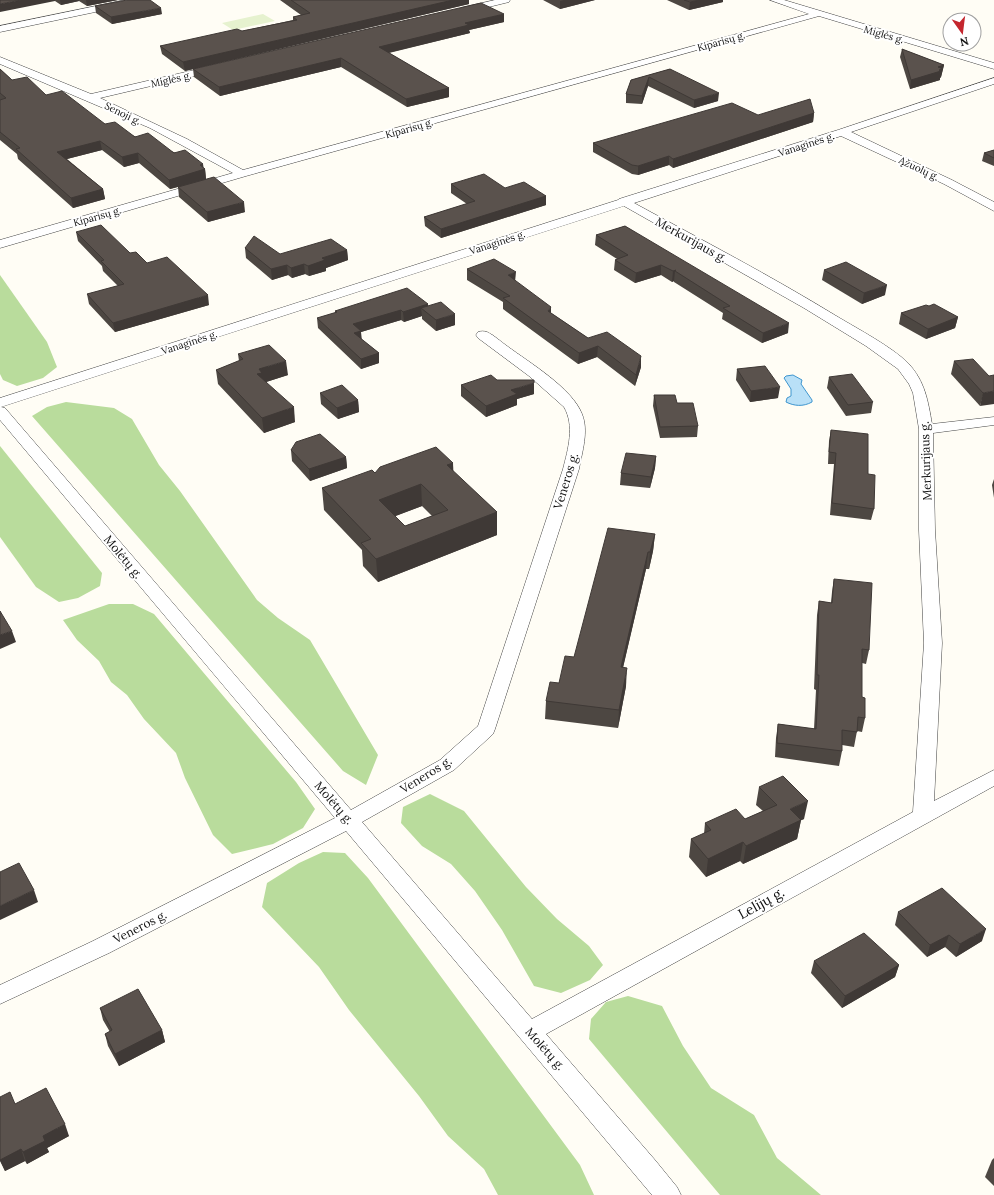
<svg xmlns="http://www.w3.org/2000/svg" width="994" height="1195" font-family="Lora,serif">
<rect width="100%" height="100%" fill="#fffdf5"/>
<g fill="#b9dc9c">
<polygon points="0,275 47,342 57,367 43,378 17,386 3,380 0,374"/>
<polygon points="66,402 114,408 132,419 159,465 180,491 257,600 278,618 310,640 378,755 366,785 343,771 32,416 47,407"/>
<polygon points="0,446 102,573 100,586 78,598 59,602 36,587 0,537"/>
<polygon points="109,604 133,604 154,614 296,782 315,809 303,828 273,844 232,854 213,835 185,778 176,753 144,719 127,695 111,682 99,661 77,640 63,620"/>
<polygon points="430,794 464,811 526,887 557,919 589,946 603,965 590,980 561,993 534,986 502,930 475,891 451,864 422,846 401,823 403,807"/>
<polygon points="323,852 345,853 368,878 580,1165 594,1195 498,1195 484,1169 448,1136 419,1096 349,1010 319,967 262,907 267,883 299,863"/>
<polygon points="628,996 662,1006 683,1046 711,1088 754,1115 777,1158 821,1195 720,1195 589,1039 591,1019 606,1002"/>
</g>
<polygon fill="#e6f2cf" points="263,14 275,21 233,30 222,23"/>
<path fill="#b9e0f7" stroke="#3f96cf" d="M793,375L802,380L801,384L812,400V402C803,407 794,406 786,402L787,398L791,396V389L784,378L786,376Z"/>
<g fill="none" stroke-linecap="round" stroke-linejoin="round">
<g stroke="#444" stroke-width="1">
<g id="minor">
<polygon points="125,0 142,0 138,3 0,32 0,26"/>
<polygon points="495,0 510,0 509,2 464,13 459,10 461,8"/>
<polygon points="770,0 784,0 994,63 994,69 819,16 246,176 0,248 0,240 233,173 150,128 0,64 0,57 91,94 216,65 219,66 221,68 219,70 100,98 187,139 243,170 809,14"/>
<path d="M994,78V84L851,132L952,180L994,202V211L944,184L841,136L634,203C702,240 771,276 838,317C858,329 892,347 908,363C925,381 928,401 932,424L994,417V425L933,433L935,530L942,643L934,801L994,770V786L546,1034L655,1160L677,1187L681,1195H652L346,831L109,953L0,1004V985L93,941L335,818L0,420V398L618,200L619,199L838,130ZM624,206L804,308L866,346L898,369L909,384L913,393L919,429V530L924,643L913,812L532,1019L362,822L454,770L493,734L495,729L579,469C582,452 589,431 582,414C572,388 530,363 507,346C501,342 494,335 487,332C484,331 481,331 478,332L476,335L478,338L529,376L564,407C575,426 568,449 563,469L478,726L440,760L351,810L5,408L1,407Z"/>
</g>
</g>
<use href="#minor" fill="#fff" fill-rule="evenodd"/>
</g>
<g fill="#4d4742" fill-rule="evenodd">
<polygon points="0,0 118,0 87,6 79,1 61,5 55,1"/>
<polygon points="280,0 469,0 469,4 185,71 162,54 160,46 242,31 293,20 293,17 301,15"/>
<polygon points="543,0 595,0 560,9"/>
<polygon points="667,0 723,0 723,2 689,10"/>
<polygon points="95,6 162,14 112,24 96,13"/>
<polygon points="504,14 504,22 469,30 470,33 389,53 449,88 449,97 407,107 341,67 220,96 194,77 193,69"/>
<polygon points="902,49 944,65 941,77 940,78 940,80 910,89 900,57"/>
<polygon points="0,69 12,80 46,95 105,124 203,164 203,168 205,169 206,179 245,212 208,222 179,197 178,187 170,189 139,163 124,167 102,150 67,159 103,189 105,199 73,208 18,159 17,154 0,140"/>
<polygon points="670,69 718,101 694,108 648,86 642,104 626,103 626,94 631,80"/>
<polygon points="814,113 813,122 673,168 669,165 638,175 632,174 593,152 593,143 758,115"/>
<polygon points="994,150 994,166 982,161 984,153"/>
<polygon points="451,184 505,188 546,196 546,205 441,238 425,226 424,217 467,204 451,193"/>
<polygon points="625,226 788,333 762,343 722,319 723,313 674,282 674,281 672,282 661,275 635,283 614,270 615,260 617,259 595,245 596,235"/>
<polygon points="76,232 130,253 147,263 209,305 115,332 89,304 87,294 118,286 103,271 102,266 78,241"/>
<polygon points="245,248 280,254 347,250 348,260 326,268 326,271 309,276 305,274 292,278 288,275 272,280 246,258"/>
<polygon points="467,269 515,281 551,313 588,338 641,367 635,386 597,357 578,364 503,309 503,302 467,280"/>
<polygon points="824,270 885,295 862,304 822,280"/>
<polygon points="428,304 428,306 455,325 436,331 422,319 422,316 404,322 401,320 361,332 361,339 379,353 379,363 361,369 318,328 317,318 335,313 335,311"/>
<polygon points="929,306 958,317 955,328 926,339 899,324 901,313"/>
<polygon points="238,354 288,375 266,382 295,422 264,433 218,384 216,370 239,361"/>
<polygon points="954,361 989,376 980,406 951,374"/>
<polygon points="737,369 778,398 750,402 736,380"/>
<polygon points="829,377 873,402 871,413 846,416 827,388"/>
<polygon points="497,380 534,394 517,399 517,405 486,417 461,396 461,385"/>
<polygon points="320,393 358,400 359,412 338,419 321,404"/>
<polygon points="654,395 677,403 698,426 697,437 660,438 653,406"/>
<polygon points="831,430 868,474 874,509 871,520 830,515 834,464 828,464 829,441"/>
<polygon points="291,450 346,457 347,468 310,481 292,461"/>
<polygon points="656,456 655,468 650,488 620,485 621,473"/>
<path d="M453,463V472L497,512V535L378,582L363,566L362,550L324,510L322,488L375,473ZM422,506L432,516L405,526L395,516Z"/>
<polygon points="994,479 994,498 992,485"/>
<polygon points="655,534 653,551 649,569 646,569 623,667 626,686 618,728 545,719 546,701 559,683 574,657"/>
<polygon points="834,579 869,650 866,664 862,663 862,697 865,718 862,732 857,731 854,747 842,745 842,751 839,766 775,757 776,738 778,724 814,729 816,690 814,689 817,615 819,601 831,603 832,592"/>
<polygon points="759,787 804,819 801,820 797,839 743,864 740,861 706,877 689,857 691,839 704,834 705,823 745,819 763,811 756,805"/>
<polygon points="898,912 982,941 956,957 945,947 927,957 895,925"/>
<polygon points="814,961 899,965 895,977 842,1008 811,973"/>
<polygon points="100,1008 162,1030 165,1042 119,1066 108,1046 105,1034 110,1032 103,1020"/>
<polygon points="0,1097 15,1104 69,1136 47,1148 49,1152 27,1164 25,1161 5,1171 0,1161"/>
<polygon points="994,1158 994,1186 985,1177 992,1160"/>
</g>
<g fill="#3f3936">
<polygon points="21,0 55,0 55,1 0,12 0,4"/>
<polygon points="60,0 79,0 79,1 61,5"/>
<polygon points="86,0 118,0 87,6"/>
<polygon points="453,0 469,0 469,4 185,71 183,62"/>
<polygon points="564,0 595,0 560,9 560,1"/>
<polygon points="700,0 723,0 723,2 689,10 690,2"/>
<polygon points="161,8 162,14 112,24 111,17"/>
<polygon points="504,14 504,22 469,30 470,33 379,55 379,47 465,23"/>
<polygon points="341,58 341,67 220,96 219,87"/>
<polygon points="944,65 941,77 940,78 940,80 910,89 911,80 938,67"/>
<polygon points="649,77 648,86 642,104 642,96"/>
<polygon points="449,88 449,97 407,107 406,99"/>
<polygon points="719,93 718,101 694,108 694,100"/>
<polygon points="814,113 813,122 673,168 673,159"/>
<polygon points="100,141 102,150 59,161 57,152"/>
<polygon points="138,153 139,163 124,167 122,157"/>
<polygon points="669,156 669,165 638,175 638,166"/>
<polygon points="203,164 204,170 205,169 206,179 170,189 169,180 200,165"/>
<polygon points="103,189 105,199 73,208 71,198"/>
<polygon points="546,196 546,205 441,238 441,229"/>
<polygon points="244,202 245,212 208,222 207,212"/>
<polygon points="347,250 348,260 326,268 326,271 309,276 308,266 322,258"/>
<polygon points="304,264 305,274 292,278 291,268"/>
<polygon points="287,265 288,275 272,280 271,269"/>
<polygon points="661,265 661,275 635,283 636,273"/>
<polygon points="676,270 675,271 674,281 672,282 673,271"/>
<polygon points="516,272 515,282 508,275"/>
<polygon points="887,285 885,295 862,304 864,293"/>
<polygon points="208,295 209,305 115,332 113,323"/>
<polygon points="428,304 429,314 421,308 422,316 404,322 403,312"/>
<polygon points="551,307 551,318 548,311"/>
<polygon points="401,310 401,320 361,332 362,341 355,343 353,324"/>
<polygon points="455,314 455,325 436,331 436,320"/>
<polygon points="958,317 955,328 926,339 928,329"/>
<polygon points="789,323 788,333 762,343 763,333"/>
<polygon points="598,346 597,357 578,364 579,353"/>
<polygon points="379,353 379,363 361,369 361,359"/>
<polygon points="641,356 641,367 635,386 636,375"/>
<polygon points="286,361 288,375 263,383 257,374 259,369"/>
<polygon points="534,383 534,394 517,399 517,405 486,417 486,406 511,390"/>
<polygon points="780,387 778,398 750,402 751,391"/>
<polygon points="994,391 994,404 980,406 983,393"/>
<polygon points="358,400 359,412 338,419 337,408"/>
<polygon points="294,407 295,422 264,433 262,418"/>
<polygon points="656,456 655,468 650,488 651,477"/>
<polygon points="346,457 347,468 310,481 309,469"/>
<polygon points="453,463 454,485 447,465"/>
<polygon points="421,484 422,506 380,522 379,500"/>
<polygon points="497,512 497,535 378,582 376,559"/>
<polygon points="655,534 653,551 649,569 650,552"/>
<polygon points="648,552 646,569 619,685 621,667"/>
<polygon points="12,631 16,642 0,649 0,635"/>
<polygon points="627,668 626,686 618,728 619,710"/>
<polygon points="808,801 804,819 786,827 790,809"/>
<polygon points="801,820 797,839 743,864 746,846"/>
<polygon points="743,842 740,861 706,877 708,859"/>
<polygon points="34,890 38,902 0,920 0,906"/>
<polygon points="986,929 982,941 956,957 960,944"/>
<polygon points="949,935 945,947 927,957 930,945"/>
<polygon points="899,965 895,977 842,1008 845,996"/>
<polygon points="162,1030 165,1042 119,1066 115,1054"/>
<polygon points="65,1124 69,1136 47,1148 49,1152 27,1164 23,1152 43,1136"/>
<polygon points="21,1149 25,1161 5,1171 0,1160"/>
</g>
<g fill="#5a524d" stroke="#3f3936" fill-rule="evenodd">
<polygon points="0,0 21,0 0,4"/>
<polygon points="127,0 150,0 161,8 111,17 95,6"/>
<polygon points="291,0 453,0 183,62 160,46 237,29 242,31 297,20 293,17 310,13"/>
<polygon points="684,0 700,0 690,2"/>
<polygon points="481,3 504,14 465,23 469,25 379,47 449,88 406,99 341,58 219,87 193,69"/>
<polygon points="902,49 944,65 938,67 943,69 939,70 941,71 911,80"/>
<polygon points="0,69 12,80 27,77 46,95 62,91 105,124 115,122 135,137 148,133 174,153 185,150 203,164 200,165 205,169 169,180 138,153 122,157 100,141 57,152 103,189 71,198 16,149 20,148 0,132 0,100 6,98 0,93"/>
<polygon points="670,69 719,93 694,100 649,77 642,96 626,94 631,80"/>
<polygon points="810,99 814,113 673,159 669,156 638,166 632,165 593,143 732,103 758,115"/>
<polygon points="994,150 994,158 984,153"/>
<polygon points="484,174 505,188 524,182 546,196 441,229 424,217 475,201 451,184"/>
<polygon points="214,177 244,202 207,212 178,187"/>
<polygon points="101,225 130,253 136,252 147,263 167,257 208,295 113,323 87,294 124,284 101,261 104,260 76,232"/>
<polygon points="625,226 789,323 763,333 723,308 730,306 675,271 676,270 673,271 661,265 636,273 615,260 628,255 596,235"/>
<polygon points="254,236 280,254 331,239 347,250 322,258 325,260 308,266 304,264 291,268 287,265 271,269 245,248"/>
<polygon points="494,259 516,272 508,275 551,307 548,311 588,338 607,332 641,356 636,375 598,346 579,353 503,298 510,296 467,269"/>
<polygon points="846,262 887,285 864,293 824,270"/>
<polygon points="407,288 428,304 403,312 401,310 353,324 361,331 354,333 379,353 361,359 317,318 337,312 335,311"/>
<polygon points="441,302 455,314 436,320 421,308"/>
<polygon points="934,304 958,317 928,329 901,313 926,305 929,306"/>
<polygon points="269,345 286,361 259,369 262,373 257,374 294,407 262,418 216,370 243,359 238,354"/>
<polygon points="973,359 989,376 994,375 994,391 983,393 954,361"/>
<polygon points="765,366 780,387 751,391 737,369"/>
<polygon points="852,374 873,402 848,405 829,377"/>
<polygon points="491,375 497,380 534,380 534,383 511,390 517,394 486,406 461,385"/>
<polygon points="342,385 358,400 337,408 320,393"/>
<polygon points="654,395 675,395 677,403 693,403 698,426 660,427"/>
<polygon points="831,430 868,434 868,474 875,475 874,509 832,503 836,453 829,452"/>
<polygon points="320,434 346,457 309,469 291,450 296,442"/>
<path d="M436,447L453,463L447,465L497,512L376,559L361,543L371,539L322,488L372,470L375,473L380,467ZM421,484L448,510L405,526L379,500Z"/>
<polygon points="626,453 656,456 651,477 621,473"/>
<polygon points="608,528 655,534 650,552 648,552 621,667 627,668 619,710 546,701 550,682 559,683 565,656 574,657"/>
<polygon points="834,579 872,583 869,650 862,649 862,697 865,698 865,718 858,717 857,732 842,730 842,751 777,743 778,724 816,729 819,675 817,675 819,601 832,603"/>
<polygon points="0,611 12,631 0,635"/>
<polygon points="783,776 808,801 790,809 801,820 746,846 743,842 708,859 691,839 711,830 705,823 736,809 745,819 777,805 759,787"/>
<polygon points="19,863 34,890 0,906 0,872"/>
<polygon points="942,888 986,929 960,944 949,935 930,945 898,912"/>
<polygon points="864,933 899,965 845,996 814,961"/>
<polygon points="138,989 162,1030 115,1054 105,1034 112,1030 100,1008"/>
<polygon points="46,1088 65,1124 43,1136 45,1141 23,1152 21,1149 0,1160 0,1097 10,1092 15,1104"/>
</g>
<g text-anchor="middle" stroke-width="4" stroke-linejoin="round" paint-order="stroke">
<g font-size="10" fill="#111" stroke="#fff">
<text transform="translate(884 34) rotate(16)" y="4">Miglės g.</text>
<text transform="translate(721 41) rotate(-16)" y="4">Kiparisų g.</text>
<text transform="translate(171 79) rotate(-13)" y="4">Miglės g.</text>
<text transform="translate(123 113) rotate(26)" y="4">Senoji g.</text>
<text transform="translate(409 128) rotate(-16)" y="4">Kiparisų g.</text>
<text transform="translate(806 144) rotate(-18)" y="4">Vanaginės g.</text>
<text transform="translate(919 168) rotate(25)" y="4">Ąžuolų g.</text>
<text transform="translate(97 216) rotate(-16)" y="4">Kiparisų g.</text>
<text transform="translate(497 242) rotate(-18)" y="4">Vanaginės g.</text>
<text transform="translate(189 342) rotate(-18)" y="4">Vanaginės g.</text>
</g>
<g font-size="12" fill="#111" stroke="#fff">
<text transform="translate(691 240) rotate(29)" y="4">Merkurijaus g.</text>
<text transform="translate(926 461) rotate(-92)" y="4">Merkurijaus g.</text>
<text transform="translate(566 481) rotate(-73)" y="4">Veneros g.</text>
<text transform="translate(123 557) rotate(50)" y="4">Molėtų g.</text>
<text transform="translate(426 775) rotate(-32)" y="4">Veneros g.</text>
<text transform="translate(334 803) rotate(49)" y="4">Molėtų g.</text>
<text transform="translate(140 927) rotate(-27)" y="4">Veneros g.</text>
<text transform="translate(545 1049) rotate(48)" y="4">Molėtų g.</text>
</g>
<g font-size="14" fill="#111" stroke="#fff">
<text transform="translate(761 903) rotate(-29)" y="5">Lelijų g.</text>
</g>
</g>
<g transform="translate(962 32) rotate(166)"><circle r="19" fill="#ffffff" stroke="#a0a0a0"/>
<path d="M0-3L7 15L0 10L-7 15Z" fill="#c4262e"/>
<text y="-6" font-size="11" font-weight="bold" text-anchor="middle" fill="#111111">N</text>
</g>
</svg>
